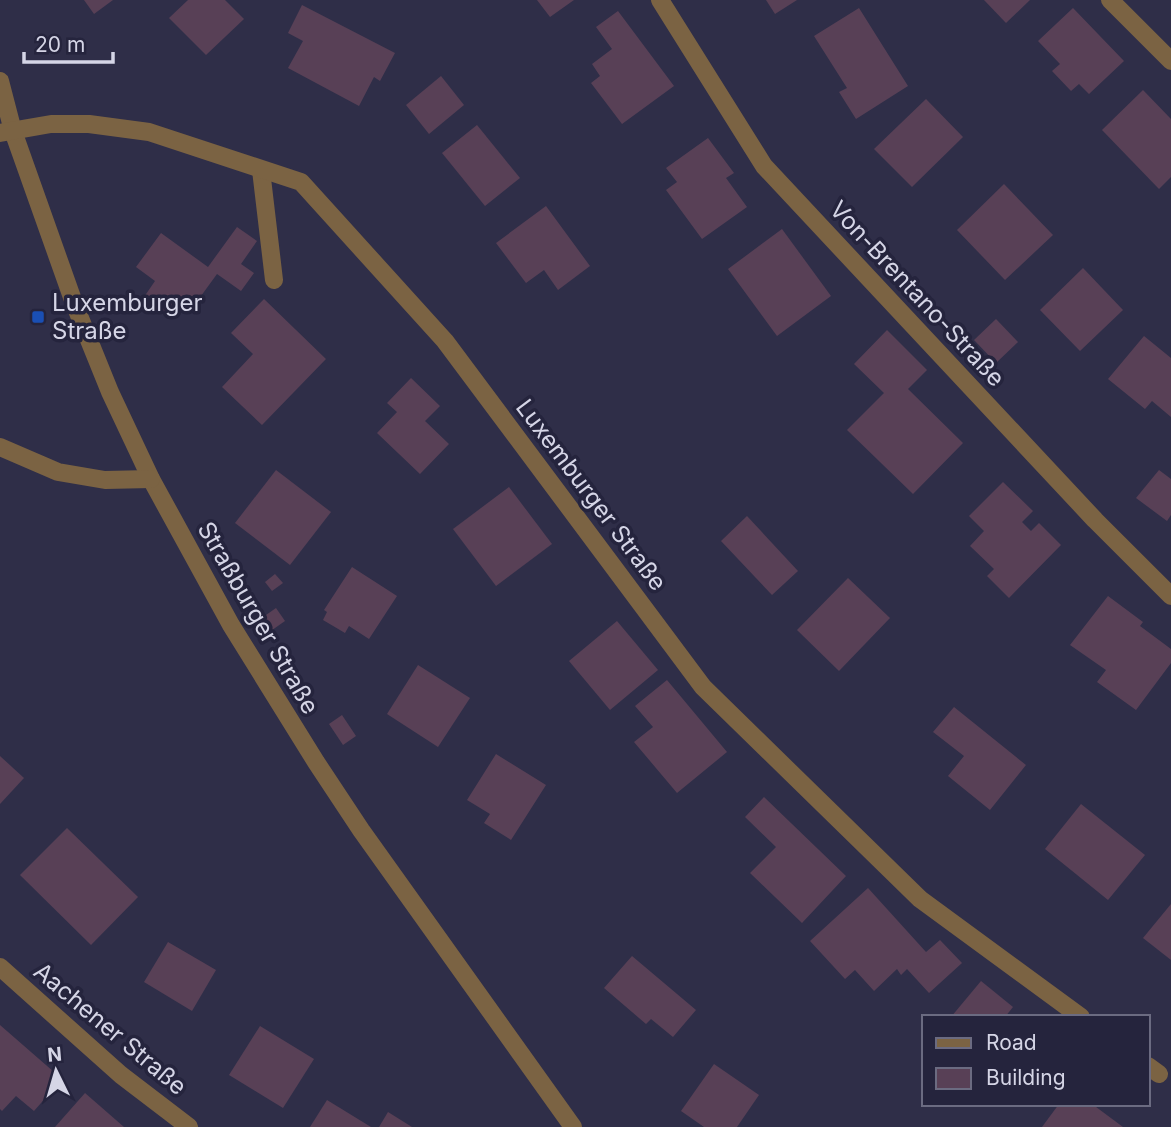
<svg xmlns="http://www.w3.org/2000/svg" width="1171" height="1127" font-family="Inter,sans-serif">
<rect width="100%" height="100%" fill="#2f2e48"/>
<g fill="#584056">
<polygon points="84,0 113,0 94,14"/>
<polygon points="188,0 225,0 244,19 206,55 169,18"/>
<polygon points="537,0 574,0 550,17"/>
<polygon points="766,0 797,0 775,14"/>
<polygon points="984,0 1030,0 1006,23"/>
<polygon points="302,5 395,53 380,81 374,77 359,106 288,68 303,41 288,33"/>
<polygon points="859,8 908,86 856,119 839,92 847,88 814,36"/>
<polygon points="1073,8 1124,61 1089,94 1079,84 1071,91 1052,71 1060,64 1038,41"/>
<polygon points="618,11 674,86 622,124 591,83 600,76 592,64 612,49 596,27"/>
<polygon points="441,76 464,105 429,134 406,105"/>
<polygon points="1143,90 1171,119 1171,177 1159,189 1102,130"/>
<polygon points="926,99 963,137 912,187 874,149"/>
<polygon points="477,125 520,178 485,206 442,153"/>
<polygon points="708,138 734,173 726,178 747,207 702,239 666,190 677,182 666,168"/>
<polygon points="1004,184 1053,235 1005,280 957,230"/>
<polygon points="546,206 590,266 558,290 544,270 526,283 496,243"/>
<polygon points="237,227 257,241 241,264 254,273 241,291 217,274 193,307 184,301 173,318 144,297 155,281 136,267 161,233 208,267"/>
<polygon points="782,229 831,296 777,336 728,269"/>
<polygon points="1083,268 1123,310 1080,351 1040,310"/>
<polygon points="264,299 326,359 262,425 222,387 253,354 231,333"/>
<polygon points="996,319 1018,342 996,363 974,340"/>
<polygon points="887,330 927,370 908,389 963,443 913,494 847,430 884,393 854,364"/>
<polygon points="1144,336 1171,358 1171,417 1152,401 1145,409 1108,379"/>
<polygon points="411,378 440,406 425,421 449,444 420,474 377,433 397,412 387,403"/>
<polygon points="276,470 331,512 290,565 235,523"/>
<polygon points="1159,470 1171,479 1171,515 1167,521 1136,498"/>
<polygon points="1003,482 1033,511 1022,522 1031,531 1039,523 1061,545 1009,598 987,576 994,569 970,546 984,531 969,516"/>
<polygon points="509,487 552,544 496,586 453,529"/>
<polygon points="747,516 798,571 772,595 721,541"/>
<polygon points="352,567 397,596 369,639 349,626 345,633 323,620 327,612 324,610"/>
<polygon points="275,574 283,583 272,591 265,582"/>
<polygon points="848,578 890,618 839,671 797,630"/>
<polygon points="1108,596 1143,622 1140,626 1171,649 1171,663 1136,710 1097,682 1106,670 1070,645"/>
<polygon points="276,608 285,621 265,635 256,622"/>
<polygon points="617,621 658,670 610,710 569,661"/>
<polygon points="418,665 470,698 438,747 387,714"/>
<polygon points="667,680 727,752 677,793 634,742 653,727 635,706"/>
<polygon points="954,707 1026,765 990,810 948,776 964,756 933,732"/>
<polygon points="342,715 356,736 343,745 329,724"/>
<polygon points="496,754 546,785 511,840 484,823 490,814 467,800"/>
<polygon points="0,756 24,778 0,804"/>
<polygon points="764,797 846,876 802,923 750,873 776,847 745,817"/>
<polygon points="1081,804 1145,855 1108,900 1045,849"/>
<polygon points="67,828 138,897 91,945 20,875"/>
<polygon points="868,888 926,952 940,940 962,963 929,993 907,969 901,975 897,969 874,991 855,970 845,979 810,941"/>
<polygon points="1171,904 1171,960 1143,938"/>
<polygon points="168,942 216,970 192,1011 144,982"/>
<polygon points="632,956 696,1010 673,1037 651,1019 646,1024 604,988"/>
<polygon points="981,981 1013,1007 1005,1017 951,1017"/>
<polygon points="0,1025 62,1079 34,1111 16,1096 2,1111 0,1109"/>
<polygon points="260,1026 314,1059 283,1108 229,1075"/>
<polygon points="714,1064 759,1095 737,1127 704,1127 681,1111"/>
<polygon points="85,1093 124,1127 55,1127"/>
<polygon points="327,1100 371,1127 310,1127"/>
<polygon points="1059,1104 1092,1104 1123,1127 1042,1127"/>
<polygon points="388,1112 412,1127 379,1127"/>
</g>
<g fill="none" stroke-linecap="round" stroke-linejoin="round">
<polyline stroke="#7b6343" stroke-width="18" points="261,170 274,280"/>
<g stroke="#7b6343" stroke-width="18">
<polyline points="660,0 764,166 1095,520 1171,596"/>
<polyline points="1110,0 1171,61"/>
<polyline points="0,81 13,131 74,303 110,392 151,479 231,625 316,762 361,830 573,1127"/>
<polyline points="0,133 51,124 89,124 149,132 301,182 445,341 703,687 920,899 1081,1017"/>
<polyline points="0,447 58,472 105,480 151,479"/>
<polyline points="0,967 121,1075 189,1127"/>
<polyline points="1148,1066 1159,1074"/>
</g>
</g>
<rect fill="#1a4fb4" stroke="#25243d" stroke-width="2.5" x="31" y="310" width="14" height="14" rx="3.5"/>
<g text-anchor="middle" stroke-width="7" stroke-linejoin="round" paint-order="stroke">
<g font-size="24" fill="#d5d5e6" stroke="#25243d">
<text transform="translate(917 294) rotate(47)" y="8">Von-Brentano-Straße</text>
<text transform="translate(591 495) rotate(53)" y="8">Luxemburger Straße</text>
<text transform="translate(258 618) rotate(60)" y="8">Straßburger Straße</text>
<text transform="translate(110 1029) rotate(40)" y="8">Aachener Straße</text>
</g>
<g font-size="24" fill="#d5d5e6" stroke="#25243d" text-anchor="start">
<text x="52" y="311">Luxemburger<tspan x="52" dy="28">Straße</tspan></text>
</g>
</g>
<rect x="922" y="1015" width="228" height="91" fill="#25243d" stroke="#6b6b81" stroke-width="2"/>
<rect x="936" y="1038" width="35" height="10" fill="#7b6343" stroke="#6b6b81" stroke-width="2"/>
<text x="986" y="1050" font-size="21" fill="#d5d5e6">Road</text>
<rect x="936" y="1068" width="35" height="21" fill="#584056" stroke="#6b6b81" stroke-width="2"/>
<text x="986" y="1085" font-size="21" fill="#d5d5e6">Building</text>
<g transform="translate(56 1071) rotate(355)" stroke="#25243d" stroke-width="5" paint-order="stroke">
<path d="M0-5L12 26L0 18L-12 26Z" fill="#d5d5e6"/>
<text y="-10" font-size="19" font-weight="bold" text-anchor="middle" fill="#d5d5e6">N</text>
</g>
<path d="M24 52v10h89v-10" fill="none" stroke="#d5d5e6" stroke-width="3.5"/>
<text x="35" y="52" font-size="21" fill="#d5d5e6" stroke="#25243d" stroke-width="5" paint-order="stroke">20 m</text>
</svg>
